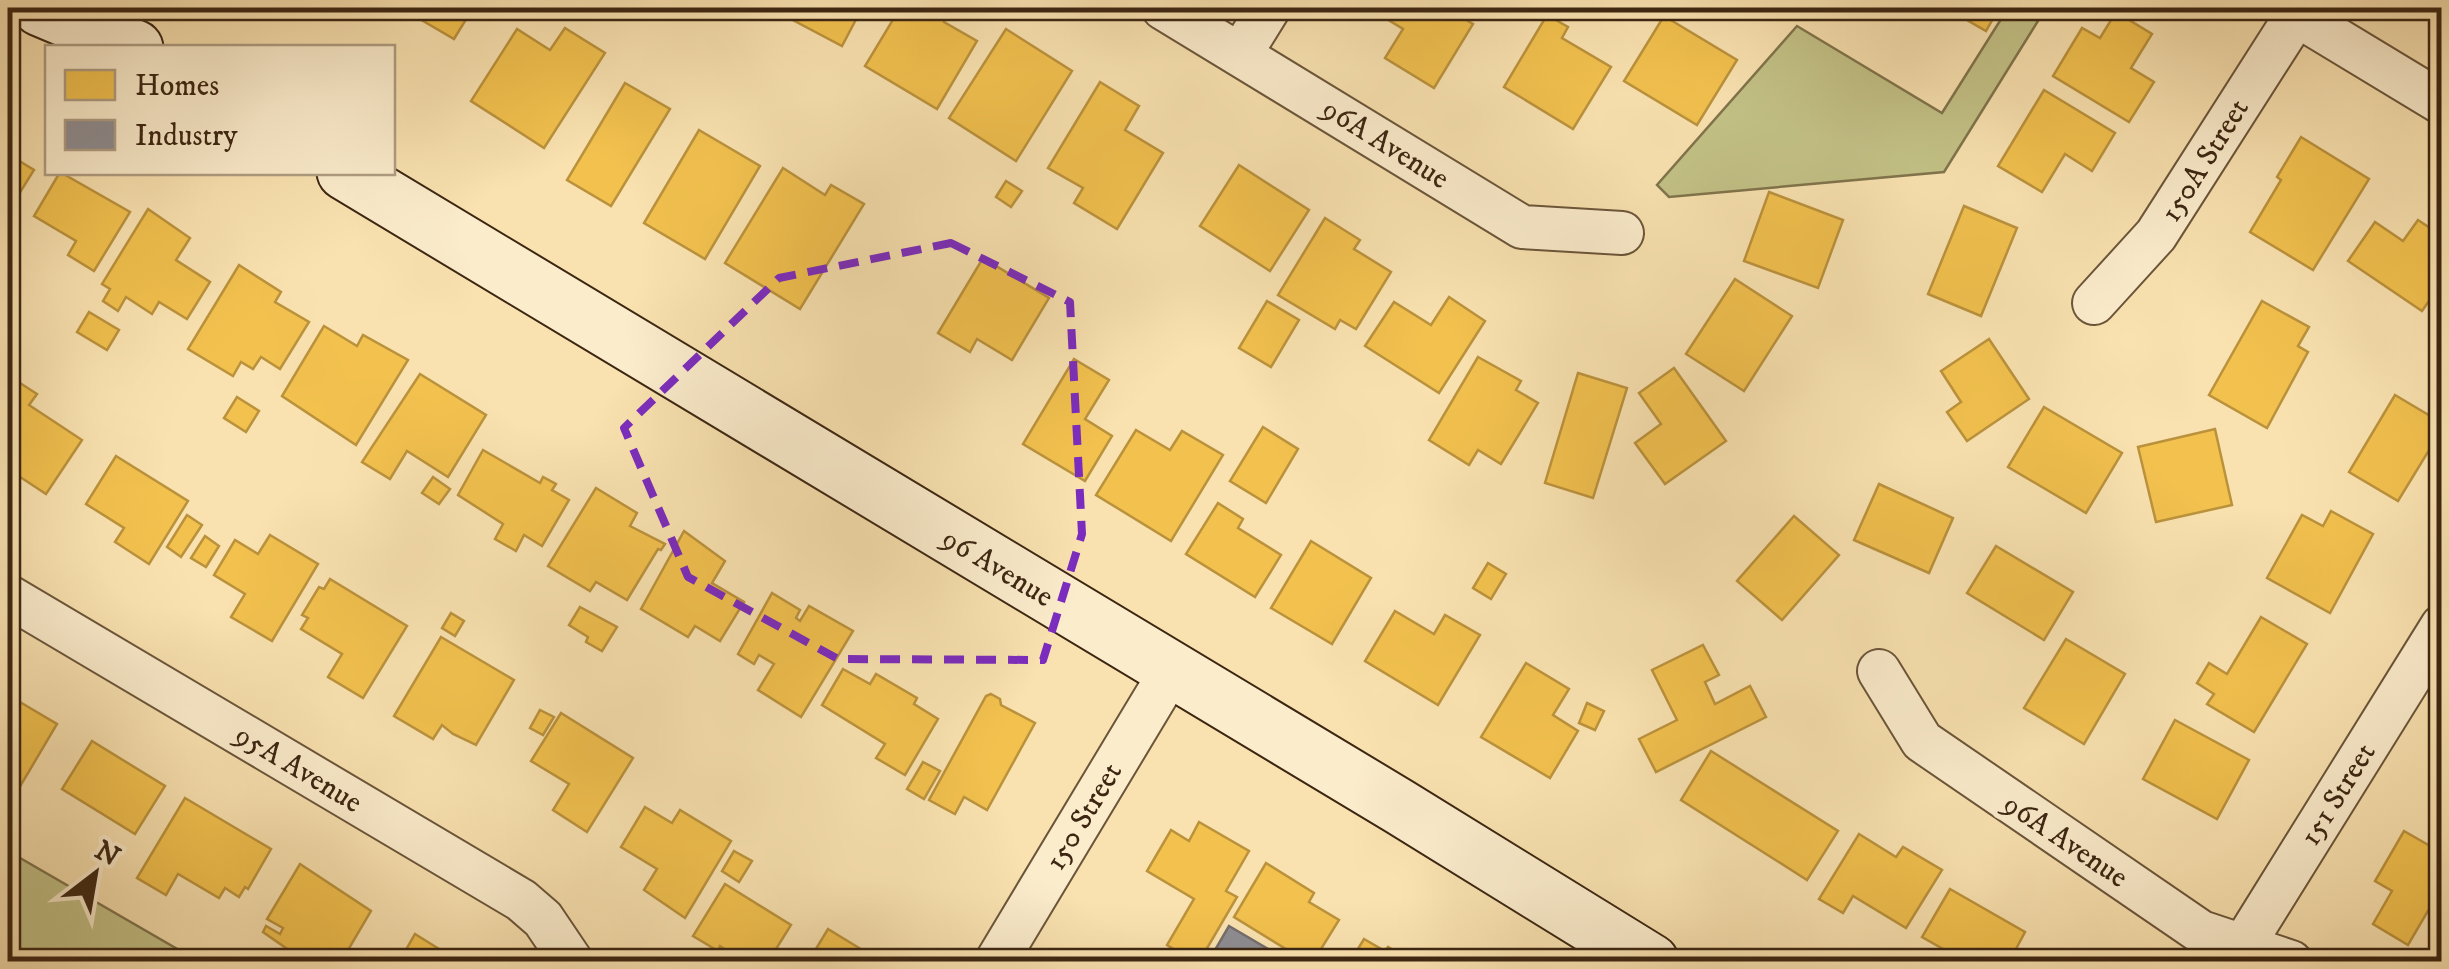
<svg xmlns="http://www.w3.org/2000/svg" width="2449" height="969" font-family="'IM FELL DW Pica',serif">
<rect width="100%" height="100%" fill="#f9e2b0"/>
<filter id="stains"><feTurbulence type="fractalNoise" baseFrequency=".002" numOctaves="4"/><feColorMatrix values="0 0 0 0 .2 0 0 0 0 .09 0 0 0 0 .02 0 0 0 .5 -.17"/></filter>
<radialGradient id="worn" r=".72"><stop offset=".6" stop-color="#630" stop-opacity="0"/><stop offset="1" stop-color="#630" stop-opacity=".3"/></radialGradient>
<g fill="#c3c287" stroke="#80744c" stroke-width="2.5">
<polygon points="2008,8 2046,8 1944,172 1669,197 1657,185 1797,26 1942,113"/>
<polygon points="8,851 198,961 8,961"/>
</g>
<g fill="#f2c14e" stroke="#bb923c" stroke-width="2.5">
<polygon points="401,8 473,8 454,39"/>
<polygon points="770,8 862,8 842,46"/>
<polygon points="900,8 952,8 944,22 977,41 937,109 865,66"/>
<polygon points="1380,8 1446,8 1473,24 1434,88 1385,58 1403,29 1377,13"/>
<polygon points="1946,8 1999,8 1986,31"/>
<polygon points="2116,12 2152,34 2131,68 2154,82 2129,122 2053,76 2082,28 2100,38"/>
<polygon points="1547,15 1568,27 1562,38 1611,67 1573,129 1504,87"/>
<polygon points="1664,16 1737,60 1697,125 1624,81"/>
<polygon points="565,28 605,53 544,148 471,101 517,29 550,50"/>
<polygon points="1006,29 1072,71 1016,161 949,118"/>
<polygon points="1100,82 1139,106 1125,130 1163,153 1117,229 1074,203 1083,188 1048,168"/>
<polygon points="625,83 670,109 611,206 567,180"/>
<polygon points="2044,90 2115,133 2092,171 2065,154 2042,192 1998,166"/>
<polygon points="699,130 760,166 705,259 644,223"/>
<polygon points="2301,137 2369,179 2313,270 2250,232 2281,180 2277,177"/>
<polygon points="8,154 34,170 9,210 8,209"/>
<polygon points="1239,165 1309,210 1270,271 1200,226"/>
<polygon points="783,168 825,195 831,185 864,204 800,309 725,263"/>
<polygon points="60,172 130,212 94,271 68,255 76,241 34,216"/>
<polygon points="1006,181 1022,191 1011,207 996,197"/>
<polygon points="1769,192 1843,220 1818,288 1744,261"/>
<polygon points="1964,206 2017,228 1981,316 1928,294"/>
<polygon points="148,209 190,238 176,260 210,282 187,319 159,302 152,314 126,297 118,311 103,301 110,289 102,284"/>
<polygon points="1325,218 1360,240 1354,249 1391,272 1356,329 1340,320 1335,329 1278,295"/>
<polygon points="2418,220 2442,236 2442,282 2422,311 2348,261 2375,222 2403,241"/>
<polygon points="983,258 1049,298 1012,360 977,339 970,352 938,333"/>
<polygon points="239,265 281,292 275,302 309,322 280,369 261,357 253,369 241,362 233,376 188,349"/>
<polygon points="1735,279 1792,316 1744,391 1686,354"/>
<polygon points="1449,297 1485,321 1439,393 1365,346 1394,302 1431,325"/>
<polygon points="1267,301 1299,320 1271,367 1239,348"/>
<polygon points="2262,301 2309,327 2298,346 2308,352 2267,428 2209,395"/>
<polygon points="89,312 119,330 107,350 77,332"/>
<polygon points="324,326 357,346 363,335 408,360 356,445 282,396"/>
<polygon points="1989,339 2029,399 1967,441 1947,412 1961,402 1941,371"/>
<polygon points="1478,357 1521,381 1516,390 1538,403 1501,464 1478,450 1469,465 1429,440"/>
<polygon points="1074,359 1109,380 1085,419 1112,436 1085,481 1023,444"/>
<polygon points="1674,368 1726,441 1665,484 1635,443 1661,424 1639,393"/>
<polygon points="1578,373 1627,388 1593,498 1545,483"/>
<polygon points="420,374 486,415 448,477 407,451 390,479 362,462"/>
<polygon points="17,381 37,394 29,405 82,440 46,494 11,471 15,465 8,460 8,396"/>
<polygon points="2395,395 2442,423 2442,429 2398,501 2349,472"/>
<polygon points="237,397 259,411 246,432 224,418"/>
<polygon points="2044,407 2122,453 2086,513 2008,467"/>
<polygon points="1263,427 1298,449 1266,503 1230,481"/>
<polygon points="2215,429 2232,505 2156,522 2138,447"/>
<polygon points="1136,430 1170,450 1182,431 1223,455 1171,541 1096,495"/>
<polygon points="483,450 540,483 543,477 556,484 552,490 569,500 542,546 524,535 516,551 495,539 503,524 458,495"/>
<polygon points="116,456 188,501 149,564 115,542 124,528 86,504"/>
<polygon points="433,477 450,489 439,504 422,493"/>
<polygon points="1879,484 1953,518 1929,573 1854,540"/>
<polygon points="596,488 637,513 630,526 665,544 661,550 658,549 627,600 596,582 590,591 548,566"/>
<polygon points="1218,503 1243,519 1238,528 1281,555 1255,597 1186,554"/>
<polygon points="2331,511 2373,534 2330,613 2267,578 2302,515 2323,526"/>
<polygon points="187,515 202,525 181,557 167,547"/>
<polygon points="1794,516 1839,555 1782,620 1737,581"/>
<polygon points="684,531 725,561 712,583 744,602 720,641 695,626 688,637 641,609"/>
<polygon points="270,535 318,564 272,641 231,617 245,594 214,575 235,540 258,554"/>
<polygon points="205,536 219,546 206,567 191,558"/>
<polygon points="1311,541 1371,578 1332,644 1271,608"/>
<polygon points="1996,546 2073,592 2044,640 1967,593"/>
<polygon points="1488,563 1506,574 1491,599 1473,588"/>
<polygon points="330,579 407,626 363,698 328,677 342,654 301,629 308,618 302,615 319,587 324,589"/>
<polygon points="772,593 800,610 796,618 800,621 809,606 853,631 801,717 758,690 774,664 759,655 754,664 738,654"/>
<polygon points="580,607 617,627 602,651 586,642 588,637 569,625"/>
<polygon points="1395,611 1434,634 1445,615 1480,635 1438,705 1365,661"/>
<polygon points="451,613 464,621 455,636 442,628"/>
<polygon points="2261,617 2307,644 2254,732 2207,704 2214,694 2197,683 2209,663 2227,674"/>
<polygon points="441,637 514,680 476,745 453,734 442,725 433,739 394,716"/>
<polygon points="2066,639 2125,674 2084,744 2024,708"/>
<polygon points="1703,645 1719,675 1705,682 1715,704 1750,686 1766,717 1656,772 1639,739 1677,720 1652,670"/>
<polygon points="1526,663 1569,689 1553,715 1578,731 1550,778 1481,737"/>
<polygon points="843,669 870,684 876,674 917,698 914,704 938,719 905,775 876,758 885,744 822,705"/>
<polygon points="991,694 1000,699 1001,705 1035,723 987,810 964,797 955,814 929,800 986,696"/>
<polygon points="8,695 57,724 15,795 8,790"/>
<polygon points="1587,703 1604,711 1595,730 1579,723"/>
<polygon points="540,710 554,717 543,735 530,728"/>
<polygon points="561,713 633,758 587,832 553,810 569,784 531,761"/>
<polygon points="2175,720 2249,760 2217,819 2143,779"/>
<polygon points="92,741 165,786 135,834 62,789"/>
<polygon points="1711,751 1838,831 1807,880 1681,800"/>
<polygon points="923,762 940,771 924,799 907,789"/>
<polygon points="185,798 271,849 248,889 245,887 239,897 225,888 219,898 178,874 166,895 137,878"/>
<polygon points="645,807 672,823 680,810 731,841 685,918 644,890 657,869 621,847"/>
<polygon points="1199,822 1249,851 1226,891 1237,897 1199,962 1195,962 1167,945 1194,899 1147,871 1171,830 1189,841"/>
<polygon points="2404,831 2437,850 2434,856 2442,860 2442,887 2408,945 2373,924 2392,891 2375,881"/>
<polygon points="1859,834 1896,857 1903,847 1942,870 1906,928 1853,896 1843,913 1819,899"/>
<polygon points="734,851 752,861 739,882 722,871"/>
<polygon points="1266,863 1314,893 1309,902 1339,920 1313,962 1307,962 1234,917"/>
<polygon points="300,864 371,911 341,962 306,962 263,932 266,926 280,934 283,928 267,919"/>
<polygon points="725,884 791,925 768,962 745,962 720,946 718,951 693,936"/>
<polygon points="1950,889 2025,932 2009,962 1966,962 1922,937"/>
<polygon points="828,929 882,962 808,962"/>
<polygon points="415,934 460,962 399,962"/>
<polygon points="1364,939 1385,951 1388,947 1413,962 1350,962"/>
</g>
<polygon fill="#8d8d92" stroke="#756e6c" stroke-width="2.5" points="1229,926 1268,949 1260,962 1208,962"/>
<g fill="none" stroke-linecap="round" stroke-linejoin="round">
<g stroke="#6b553a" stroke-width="46">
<g id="street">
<polyline points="1163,8 1522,227 1622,233"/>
<polyline points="2285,8 2442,103"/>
<polyline points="1241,53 1269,8"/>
<polyline points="2094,303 2156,235 2301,8"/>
<polyline points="8,596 521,900 543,919 572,962"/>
<polyline points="1879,671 1922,741 2201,932 2291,962"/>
<polyline points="996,962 1171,671"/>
<polyline points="2233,962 2442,626"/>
</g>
</g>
<g stroke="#3c2612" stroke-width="59">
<g id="secondary">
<polyline points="40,8 135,48"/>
<polyline points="345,172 1400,807 1651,962"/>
</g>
</g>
<use href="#street" stroke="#fbeccc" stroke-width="42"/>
<use href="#secondary" stroke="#fbeccc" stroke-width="55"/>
</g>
<path fill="none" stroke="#7b2cbf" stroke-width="8" stroke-dasharray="20 12" stroke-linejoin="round" d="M951,243L1070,302L1082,534L1043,660L838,659L688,577L624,428L779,278Z"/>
<g text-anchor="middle" stroke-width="10" stroke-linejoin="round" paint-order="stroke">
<g font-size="30" fill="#3c2612" stroke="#fbeccc">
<text transform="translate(1386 143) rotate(32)" y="10">96A Avenue</text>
<text transform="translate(2204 160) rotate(-58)" y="10">150A Street</text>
<text transform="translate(998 567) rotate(31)" y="10">96 Avenue</text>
<text transform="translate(299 768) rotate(31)" y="10">95A Avenue</text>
<text transform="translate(2337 794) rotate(-58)" y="10">151 Street</text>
<text transform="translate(1083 816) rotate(-59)" y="10">150 Street</text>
<text transform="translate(2066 840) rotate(34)" y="10">96A Avenue</text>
</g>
</g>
<rect width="2449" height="969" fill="none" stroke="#f9e2b0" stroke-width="40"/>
<rect x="10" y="10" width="2429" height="949" fill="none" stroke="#3c2612" stroke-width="5"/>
<rect x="20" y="20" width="2409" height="929" fill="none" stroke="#3c2612" stroke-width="2.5"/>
<rect x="45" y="45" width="350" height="130" fill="#fbeccc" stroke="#af9d82" stroke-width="2.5"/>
<rect x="65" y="70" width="50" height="30" fill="#f2c14e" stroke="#af9d82" stroke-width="2.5"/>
<text x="135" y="95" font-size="30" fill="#3c2612">Homes</text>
<rect x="65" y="120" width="50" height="30" fill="#8d8d92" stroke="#af9d82" stroke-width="2.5"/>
<text x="135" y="145" font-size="30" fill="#3c2612">Industry</text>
<g transform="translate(95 874) rotate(31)" stroke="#fbeccc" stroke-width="8" paint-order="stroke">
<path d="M0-8L18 38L0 25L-18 38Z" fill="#3c2612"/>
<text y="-15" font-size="28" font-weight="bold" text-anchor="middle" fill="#3c2612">N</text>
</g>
<rect width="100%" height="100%" filter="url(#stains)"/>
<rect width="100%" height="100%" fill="url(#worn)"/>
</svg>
